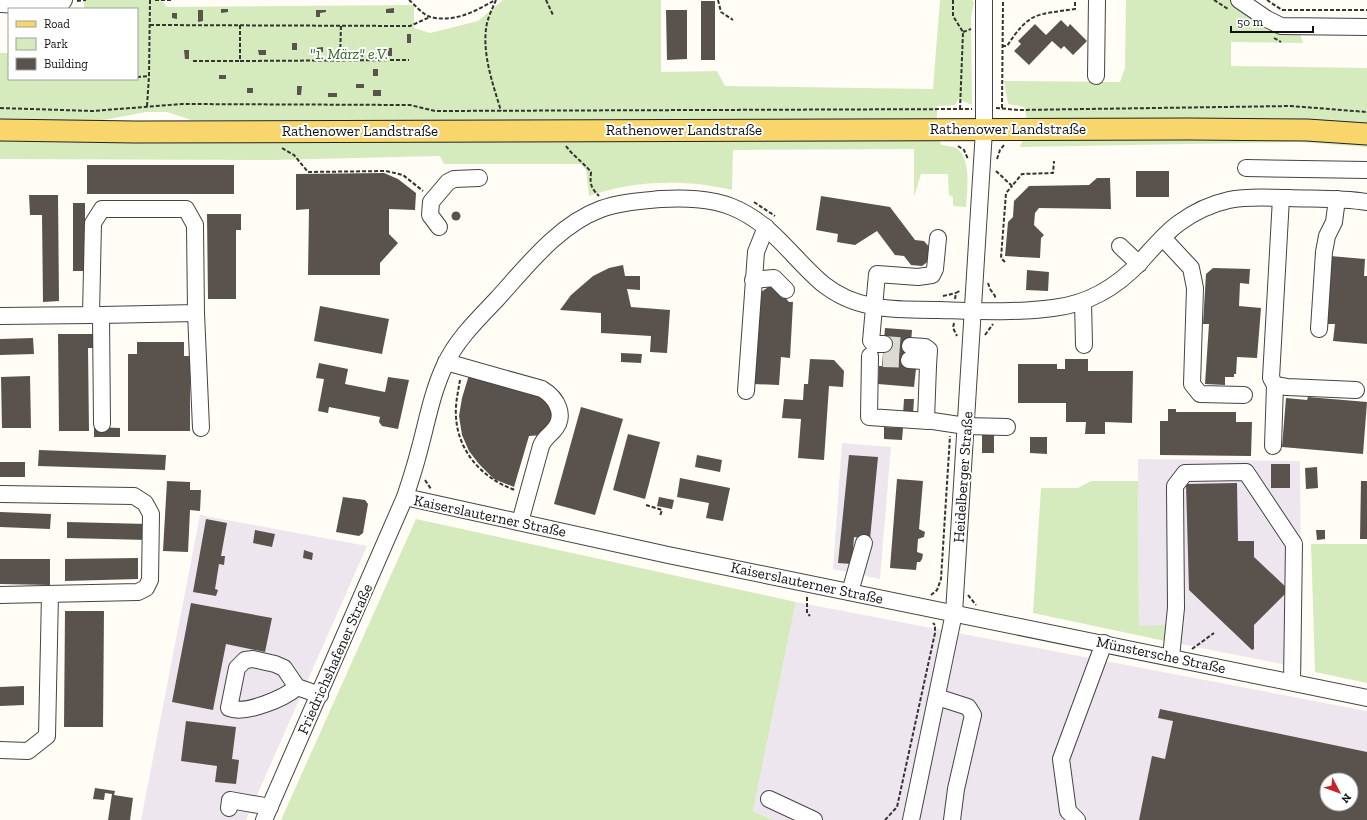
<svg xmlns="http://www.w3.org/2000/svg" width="1367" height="820" font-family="'Zilla Slab',serif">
<rect width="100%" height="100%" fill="#fffdf5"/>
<g fill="#eee6ef" fill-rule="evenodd">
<polygon points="842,443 891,447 880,579 833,569"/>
<polygon points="1138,459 1300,461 1302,668 1165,641 1139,626"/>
<polygon points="200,515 367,546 246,820 141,820"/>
<path d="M796,602L1367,711V820H773L753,811ZM1327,780H1351V804H1327Z"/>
</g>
<g fill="#d5ebbd">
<polygon points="84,0 161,0 167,7 414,5 414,28 430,33 478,21 503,0 661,0 661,72 717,71 725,86 933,89 940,0 972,0 974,2 971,17 972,105 958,99 955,105 937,106 937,122 191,120 167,112 146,112 93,122 0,120 0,53 9,53 9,79 137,79 137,9 84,9"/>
<polygon points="1126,0 1232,0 1299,31 1303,43 1231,42 1231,66 1367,68 1367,128 1027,119 1024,107 1008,104 1004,81 1120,82 1125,68"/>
<polygon points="1227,136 1367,141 1367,147 1299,142 1020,147 1023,140"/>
<path d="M939,138L941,145C945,146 953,146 956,148C972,157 967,192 966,207L953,206V197L949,195L948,174H921L914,197V149L733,150L732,190C687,179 633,180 589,196L586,170L581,164H444L440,156L272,160L0,159V140Z"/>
<polygon points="1091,481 1138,481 1139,626 1167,625 1165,641 1033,613 1041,488 1078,488"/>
<polygon points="416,519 796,602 753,811 773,820 281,820"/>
<polygon points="1311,544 1367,544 1367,683 1315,672"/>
</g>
<g fill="#5a524d" fill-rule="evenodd">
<rect x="701" y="1" width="14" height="59"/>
<polygon points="394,8 394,13 386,13 386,9"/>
<polygon points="221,9 228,9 228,12 221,13"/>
<polygon points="198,10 203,10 203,21 198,22"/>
<polygon points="316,10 326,10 326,12 320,13 320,17 316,17"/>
<polygon points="666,10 687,10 687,59 667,60"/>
<polygon points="172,13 177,13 177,19 172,18"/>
<polygon points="1061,20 1068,27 1070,24 1087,41 1073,55 1064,46 1061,49 1052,41 1029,65 1014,51 1021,44 1018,41 1035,24 1046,35"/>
<rect x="407" y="34" width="4" height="9"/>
<rect x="292" y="43" width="5" height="7"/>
<polygon points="323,47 323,52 315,53 315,48"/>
<polygon points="360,47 364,48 363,57 359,56"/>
<rect x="388" y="48" width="4" height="8"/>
<polygon points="184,50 189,50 189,59 185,59"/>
<polygon points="258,50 266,50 266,55 259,55"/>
<rect x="373" y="69" width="5" height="7"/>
<rect x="219" y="75" width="7" height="4"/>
<rect x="356" y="84" width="8" height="4"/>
<polygon points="297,86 302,86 301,95 297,95"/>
<rect x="247" y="88" width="6" height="5"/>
<rect x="373" y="90" width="8" height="6"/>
<rect x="328" y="93" width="9" height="4"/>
<rect x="87" y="165" width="147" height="29"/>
<rect x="1136" y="171" width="33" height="26"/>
<polygon points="384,173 398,179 416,193 415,210 389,209 389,234 398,243 380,263 380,275 308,275 309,209 296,210 296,174"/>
<polygon points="1097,178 1110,178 1111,209 1039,208 1035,213 1034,225 1044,235 1041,238 1040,258 1005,256 1008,222 1013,217 1014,201 1029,186 1089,185"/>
<polygon points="29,195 58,195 59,301 43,302 42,215 30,215"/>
<polygon points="821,196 890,207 915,240 924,241 931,249 930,260 922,266 911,265 904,256 895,255 877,231 855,245 837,242 838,234 816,230"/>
<rect x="73" y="203" width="12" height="68"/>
<circle cx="456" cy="216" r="4.5"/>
<polygon points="207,214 241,214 241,230 236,230 236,299 208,299"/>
<polygon points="1330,256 1365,259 1364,276 1367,276 1367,344 1333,341 1335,324 1325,324"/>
<polygon points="623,265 625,276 640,276 640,290 627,289 631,307 670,310 667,353 650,352 651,336 601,333 601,313 560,310 571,295 593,276 609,268"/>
<polygon points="1213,268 1250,269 1249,284 1240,283 1239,306 1261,308 1257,358 1237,357 1236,374 1234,374 1234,377 1225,377 1225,385 1205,384 1209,324 1203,324 1206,274"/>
<polygon points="1027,270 1049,272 1048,291 1026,290"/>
<polygon points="773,284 789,302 793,302 790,358 781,357 779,385 754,384 758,294"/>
<polygon points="320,306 389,319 382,354 314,341"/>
<polygon points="885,328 912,330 909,368 916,369 914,387 878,384 879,366 882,366"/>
<polygon points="58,334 94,334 94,348 88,348 89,431 59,431"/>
<polygon points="33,338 34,354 0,355 0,339"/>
<polygon points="137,342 184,342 184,356 190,356 190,431 128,431 128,354 137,354"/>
<polygon points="621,353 642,354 641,363 621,362"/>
<polygon points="810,359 834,360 844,371 843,387 829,386 824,460 798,458 801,419 782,418 784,399 803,400 804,384 808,384"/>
<polygon points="1065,359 1088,359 1088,371 1133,371 1132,423 1105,422 1105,434 1085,434 1086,422 1066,422 1066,403 1018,403 1018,364 1057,364 1057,369 1065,369"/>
<polygon points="319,363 348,369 345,384 385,392 388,377 409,380 398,429 382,426 379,422 380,417 329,407 328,413 318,411 324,379 316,378"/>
<polygon points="469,375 543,395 557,417 543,435 529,436 514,487 494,479 479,464 469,451 462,435 459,416 462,398"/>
<polygon points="30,376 31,428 2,428 1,377"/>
<polygon points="1308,397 1367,402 1363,454 1282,447 1286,398 1307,400"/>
<polygon points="904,399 914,399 913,415 903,415"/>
<polygon points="581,407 623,419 595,515 554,504"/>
<polygon points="1168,409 1176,409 1176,412 1236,412 1236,422 1252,422 1251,456 1160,455 1160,421 1168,421"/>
<polygon points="94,427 120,428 120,437 94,437"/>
<polygon points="884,427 903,428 902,440 884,439"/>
<polygon points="982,433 994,434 994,453 982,453"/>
<polygon points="628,434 660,442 645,499 613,490"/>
<polygon points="1030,437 1047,437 1047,454 1030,453"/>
<polygon points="39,450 166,455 165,470 38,466"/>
<polygon points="697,455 722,460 720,472 695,467"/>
<polygon points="849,455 878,457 870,539 854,537 852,564 838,563"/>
<rect x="0" y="462" width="25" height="15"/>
<rect x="1271" y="464" width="19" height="24"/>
<polygon points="1317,467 1318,488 1306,489 1305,468"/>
<polygon points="680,478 730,488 723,521 706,518 709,503 677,497"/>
<polygon points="897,479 923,481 919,529 925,532 924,537 918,539 917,552 923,554 922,559 920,562 917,562 916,570 890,568"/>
<polygon points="167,481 190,482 190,490 201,490 200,511 190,510 188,552 163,551"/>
<polygon points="1361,481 1367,481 1367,539 1360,539"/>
<polygon points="1237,483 1238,541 1254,541 1254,557 1289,590 1254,625 1254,649 1252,650 1189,590 1186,484"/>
<polygon points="343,497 365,500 368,504 363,533 359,536 336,532"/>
<polygon points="659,497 674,500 672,509 657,506"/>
<polygon points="0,512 51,514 50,529 0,527"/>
<polygon points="206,519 227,523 221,556 225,556 224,565 219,564 215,589 218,590 216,596 193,592"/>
<polygon points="67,522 148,524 148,540 67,538"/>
<polygon points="255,530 275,534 272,547 253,543"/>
<polygon points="1316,530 1325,530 1325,539 1317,540"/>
<polygon points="304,550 313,553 312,560 303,558"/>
<polygon points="138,558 138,579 65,581 65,559"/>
<polygon points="0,559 50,559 50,585 0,584"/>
<polygon points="191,603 272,618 265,652 226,644 213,710 172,702"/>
<polygon points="65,611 104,611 103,727 64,727"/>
<polygon points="24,686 24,705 0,706 0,687"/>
<path d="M1160,709L1367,752V820H1139L1152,756L1165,759L1173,721L1158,718ZM1327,780H1351V804H1327Z"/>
<polygon points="186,721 236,727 232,759 239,760 236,784 215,782 217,766 181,761"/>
<polygon points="95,788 115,791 114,795 133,798 130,820 108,820 112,794 105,793 104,800 93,799"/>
</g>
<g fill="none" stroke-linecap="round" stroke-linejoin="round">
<g stroke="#dbdad3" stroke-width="16" stroke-dasharray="16 8" stroke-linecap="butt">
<polyline points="884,344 910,346"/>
<polyline points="883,359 909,360"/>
</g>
<g stroke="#444" stroke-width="18">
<g id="minor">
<polyline points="1239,0 1267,19 1281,26 1367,27"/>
<polyline points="0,4 59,7 64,0"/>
<polyline points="1096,76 1097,0"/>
<polyline points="1246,168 1367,170"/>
<polyline points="1281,198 1271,378 1275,385 1287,387 1356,390"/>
<polyline points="439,227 430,215 431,202 448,182 454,179 479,178"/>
<polyline points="1163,238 1191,268 1195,288 1192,384 1200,394 1244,395"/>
<polyline points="1120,246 1139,264"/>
<polyline points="753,280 774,278 786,290"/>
<polyline points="1083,302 1084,345"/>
<polyline points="196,313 201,428"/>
<polyline points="101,315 102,424"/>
<polyline points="0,316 91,315 101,315 196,313 195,225 186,209 102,209 93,223 91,315"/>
<polyline points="1319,329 1324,252 1327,236 1334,222 1337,199"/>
<polyline points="884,344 874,344 871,341 877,274 918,277 932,275 935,269 938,238"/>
<polyline points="910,346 925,347 929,350 928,366"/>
<polyline points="870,356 869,417 928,421"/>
<polyline points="909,360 923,361 928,366 926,420 966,426 1007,427"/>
<path d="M446,362L542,389C557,398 567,416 553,431C548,437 544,438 541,446L520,522"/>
<polyline points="746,391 756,252 766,227"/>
<polyline points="1273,446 1275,385"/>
<polyline points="0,494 134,496 145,503 151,514 150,580 146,588 138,592 0,595"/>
<polyline points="405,497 668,555 1367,698"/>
<polyline points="850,592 864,543"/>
<polyline points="1171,657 1176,608 1175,486 1185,473 1246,472 1294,544 1292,682"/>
<path d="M297,687C285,698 245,715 229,708L237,668L245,660L253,659L275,664L284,668L297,687L320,695"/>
<polyline points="937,697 968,707 973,715 956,789 952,820"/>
<polyline points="0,750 28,751 47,736 50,594"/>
<polyline points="769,799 814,820"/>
<polyline points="229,808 230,800 270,807"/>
<path d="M264,820L405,497C410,482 415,467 419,451C427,422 432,392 445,365C456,340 479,318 497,299C527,266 558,225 601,209C620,202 641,201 661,199C684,198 710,198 732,207C772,223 792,258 823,284C837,295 855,303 872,306C894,311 917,309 939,310C976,311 1016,313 1053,308C1089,304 1117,287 1141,261C1153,248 1165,233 1179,223C1194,212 1211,204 1229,200C1248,196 1269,198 1289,198C1315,199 1341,198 1367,202"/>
<polyline points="911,820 954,613 984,130 984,0"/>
<polyline points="1077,820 1068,811 1061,759 1104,643"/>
</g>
</g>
<g stroke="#222" stroke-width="23">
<polyline id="major" points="0,130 135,132 1189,129 1307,130 1367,134"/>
</g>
<g stroke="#333" stroke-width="2" stroke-dasharray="4 2" stroke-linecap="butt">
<polyline points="155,0 171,0"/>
<path d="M409,0C415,5 424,16 431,17C454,23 476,11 495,0"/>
<path d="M496,0C493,7 489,15 487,23C481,52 493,84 501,111"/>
<polyline points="546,0 553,15"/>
<polyline points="718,0 721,12 733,20"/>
<polyline points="953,0 953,16 963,32 960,109"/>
<polyline points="1214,0 1228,9"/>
<polyline points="1267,0 1282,10 1367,10"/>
<polyline points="77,1 86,0"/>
<polyline points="150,25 410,26 430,17"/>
<polyline points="240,25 240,61 409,60"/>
<polyline points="963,32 971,29"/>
<polyline points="1274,38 1281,42"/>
<path d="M1002,46H1007C1030,11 1036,15 1075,9V0"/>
<polyline points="340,60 341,25"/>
<polyline points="193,61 240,61"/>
<polyline points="137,77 149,76"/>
<polyline points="147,106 149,76 150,0"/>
<polyline points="0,108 93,111 182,104 410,105 435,111 972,109"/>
<polyline points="996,108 1019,110 1291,106 1367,112"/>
<polyline points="1002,108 1003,0"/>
<path d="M566,146C573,156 583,162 591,172C590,183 590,187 599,196"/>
<polyline points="958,146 964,150 968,159"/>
<polyline points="282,148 294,155 308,172 386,171 403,175 423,191"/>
<polyline points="997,159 1000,150 1004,145"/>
<polyline points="996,171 1012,186 1022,174 1053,173 1054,161"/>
<polyline points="754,202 775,216"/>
<polyline points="1005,262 1001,258 1006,193 1012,186"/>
<polyline points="988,283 990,289"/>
<polyline points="990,289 995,296 995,299"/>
<polyline points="943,296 956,293"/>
<polyline points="955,299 956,293 961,290"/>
<polyline points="954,323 953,328 957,336"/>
<polyline points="985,335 993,324"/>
<path d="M460,380C458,392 455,405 456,417C458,452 483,479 515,490"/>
<polyline points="425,480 431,489"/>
<polyline points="646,505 662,510 660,516"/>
<polyline points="931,595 937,590 941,579 950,436"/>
<polyline points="968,595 976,605"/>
<polyline points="807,597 807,613 810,616"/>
<polyline points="1192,649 1214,633"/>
<polyline points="885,820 897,807 935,633 935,625 933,623"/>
</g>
<use href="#minor" stroke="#fff" stroke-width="16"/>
<use href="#major" stroke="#f9d66b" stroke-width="21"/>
</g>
<g text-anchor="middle" stroke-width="4" stroke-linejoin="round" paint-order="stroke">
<g font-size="15" font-style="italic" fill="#2f6b1f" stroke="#fff">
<text x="349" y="59">"1. März" e.V.</text>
</g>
<g font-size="15" fill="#111" stroke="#fff">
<text x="1008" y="134">Rathenower Landstraße</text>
<text x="684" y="135">Rathenower Landstraße</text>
<text x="360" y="136">Rathenower Landstraße</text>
<text transform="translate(963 477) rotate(-86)" y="5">Heidelberger Straße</text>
<text transform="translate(490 516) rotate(12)" y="5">Kaiserslauterner Straße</text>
<text transform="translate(807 583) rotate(12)" y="5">Kaiserslauterner Straße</text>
<text transform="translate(1161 655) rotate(12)" y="5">Münstersche Straße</text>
<text transform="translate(335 659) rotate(-66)" y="5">Friedrichshafener Straße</text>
</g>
</g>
<rect x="8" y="8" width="130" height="72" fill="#ffffff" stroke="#a0a0a0"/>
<rect x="16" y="21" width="20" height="6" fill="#f9d66b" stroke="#a0a0a0"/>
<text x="44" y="28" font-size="12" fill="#111111">Road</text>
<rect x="16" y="38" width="20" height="12" fill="#d5ebbd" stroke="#a0a0a0"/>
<text x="44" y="48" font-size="12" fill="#111111">Park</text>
<rect x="16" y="58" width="20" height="12" fill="#5a524d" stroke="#a0a0a0"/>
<text x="44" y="68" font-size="12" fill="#111111">Building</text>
<g transform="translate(1339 792) rotate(131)"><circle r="19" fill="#ffffff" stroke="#a0a0a0"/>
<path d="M0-3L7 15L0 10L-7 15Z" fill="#c4262e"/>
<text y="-6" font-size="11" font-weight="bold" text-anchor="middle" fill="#111111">N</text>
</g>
<path d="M1231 26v6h82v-6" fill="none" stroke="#111111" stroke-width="2"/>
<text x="1237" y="26" font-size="12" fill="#111111" stroke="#ffffff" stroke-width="3" paint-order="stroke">50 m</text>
</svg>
